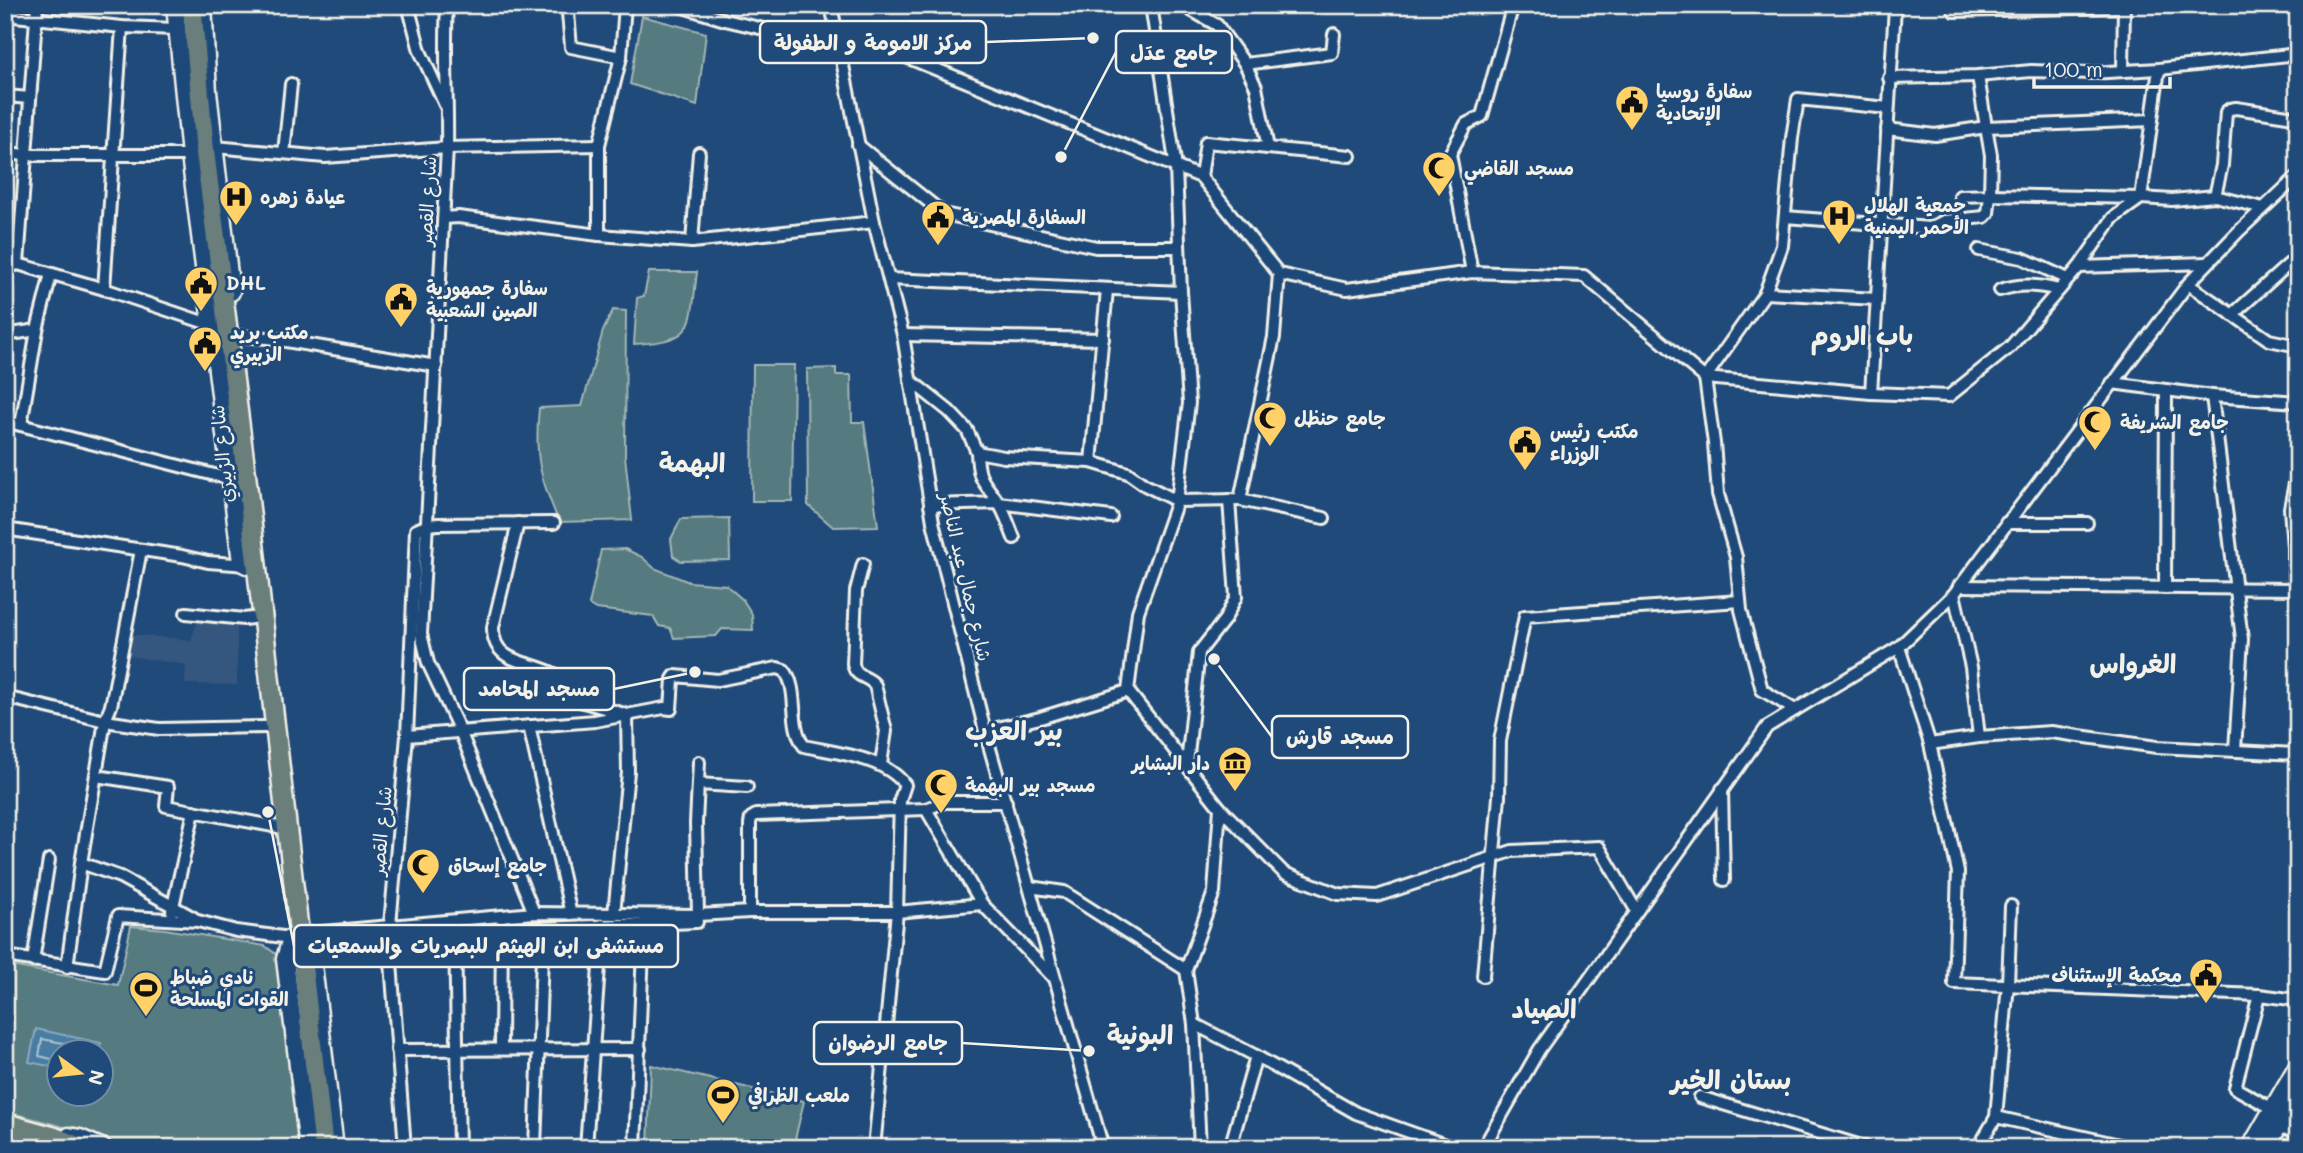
<svg xmlns="http://www.w3.org/2000/svg" width="2303" height="1153" font-family="Mali,'Playpen Sans Arabic',sans-serif">
<rect width="100%" height="100%" fill="#1f4a7a"/>
<filter id="ink" filterUnits="userSpaceOnUse"><feTurbulence type="fractalNoise" baseFrequency=".0143" numOctaves="2"/><feDisplacementMap in="SourceGraphic" scale="14" xChannelSelector="R" yChannelSelector="G"/><feConvolveMatrix kernelMatrix="1 2 1 2 8 2 1 2 1" color-interpolation-filters="sRGB"/></filter>
<g filter="url(#ink)">
<polygon fill="#36577f" points="237,621 237,685 185,684 186,665 123,655 127,634 191,640 197,623"/>
<g fill="#547a80" stroke="#a4b6b4" stroke-width="2" fill-rule="evenodd">
<polygon points="642,16 706,33 697,106 630,84"/>
<path d="M649,272H697C690,327 697,341 634,344L637,298L644,296Z"/>
<path d="M613,310L626,311L625,456L632,520L559,522C540,478 534,457 539,408L582,406L603,331Z"/>
<polygon points="753,365 794,365 792,501 752,501"/>
<polygon points="836,368 836,375 851,375 852,422 864,422 878,526 833,527 808,505 807,369"/>
<polygon points="729,518 730,560 681,561 673,556 671,539 681,519"/>
<polygon points="625,549 642,557 654,568 689,582 726,585 743,600 752,614 753,630 722,629 716,636 674,638 670,628 659,626 653,616 596,609 589,605 601,550"/>
<path d="M131,926L165,929L265,946L280,957L303,1148H126L97,1136L5,1111V965L118,985ZM60,1052H102V1094H60Z"/>
<polygon points="651,1065 804,1101 793,1148 648,1148"/>
</g>
<polygon fill="#467ba3" stroke="#8caabf" stroke-width="2" points="36,1029 101,1043 99,1051 60,1052 59,1068 29,1062"/>
<g fill="none" stroke-linecap="round" stroke-linejoin="round">
<polyline stroke="#aec2cc" stroke-width="2" points="60,1061 39,1056 42,1039 90,1048 93,1052"/>
<g stroke="#f4f1e8" stroke-width="16">
<g id="street">
<polyline points="408,5 420,51 445,105"/>
<path d="M447,5C444,53 448,100 447,148L421,634L428,663L460,731L534,913"/>
<polyline points="677,5 725,20 803,38 836,38"/>
<polyline points="831,5 874,222 903,335 933,522 985,731 1103,1148"/>
<polyline points="1151,5 1176,168 1181,292 1189,403 1177,501 1138,612 1128,691 1220,808 1214,892 1186,970 1194,1024 1200,1148"/>
<polyline points="1182,5 1217,25 1245,64 1256,87 1268,148"/>
<polyline points="1954,11 2124,7"/>
<polyline points="568,13 571,47 621,57"/>
<polyline points="5,15 122,27 177,29"/>
<polyline points="835,28 1201,177 1279,274 1347,289 1472,272 1584,276 1705,378 1871,393 1949,396 2010,347 2079,267 2113,218 2141,198 2159,69"/>
<polyline points="1245,64 1332,53 1334,34"/>
<polyline points="2123,70 2124,5"/>
<polyline points="1889,78 1978,76 2031,71 2091,73 2159,69 2298,54"/>
<polyline points="5,96 30,98"/>
<polyline points="1887,129 1935,135 1986,127 1978,76"/>
<polyline points="858,145 944,214 1096,247 1179,247"/>
<polyline points="215,147 325,157 447,148 599,145"/>
<polyline points="5,153 26,155 190,155"/>
<polyline points="284,153 291,84"/>
<polyline points="1201,177 1206,142 1350,156"/>
<polyline points="1960,196 1990,195 1991,155 1986,127 2152,120"/>
<polyline points="2215,196 2222,165 2226,112 2230,109 2236,108 2294,117"/>
<polyline points="1785,217 1930,228 1944,221 1984,217 1988,213 1990,195 2141,198 2172,200 2215,196 2263,208"/>
<polyline points="444,218 458,217 599,235 692,242 874,222"/>
<polyline points="599,235 599,145 621,57 625,5"/>
<polyline points="692,242 699,153"/>
<polyline points="1979,250 2022,258 2068,279"/>
<polyline points="5,256 18,264 104,289 212,325"/>
<polyline points="2079,267 2207,263"/>
<polyline points="5,268 18,264 37,5"/>
<polyline points="1472,272 1450,154 1466,124 1482,116 1513,5"/>
<polyline points="889,279 1181,292"/>
<polyline points="2188,284 2269,340 2298,346"/>
<polyline points="104,289 122,27"/>
<path d="M2000,290C2021,283 2038,285 2059,290"/>
<polyline points="1765,293 1782,246 1792,138 1798,99 1888,108"/>
<polyline points="2232,315 2298,256"/>
<polyline points="5,335 37,330"/>
<polyline points="903,335 1103,339"/>
<polyline points="236,336 268,338 436,366"/>
<polyline points="910,380 949,411 967,430 977,452 1004,457 1091,462 1128,473 1145,485 1177,501 1240,500 1274,337 1279,274"/>
<polyline points="2112,383 2212,396 2298,402"/>
<polyline points="1871,393 1895,7"/>
<polyline points="2212,396 2242,639 2235,750"/>
<polyline points="5,421 230,479"/>
<polyline points="21,425 37,330 51,274"/>
<path d="M977,452C978,481 983,480 998,502C1005,512 1009,526 1014,538"/>
<polyline points="1091,462 1107,290"/>
<polyline points="1240,500 1324,518"/>
<polyline points="930,505 999,503 1111,517"/>
<path d="M518,523L493,627C492,666 533,660 558,676C565,681 569,693 574,699L624,714"/>
<polyline points="2006,523 2087,523"/>
<polyline points="5,529 182,556 208,562 247,565"/>
<path d="M863,564L856,591L853,664C856,679 867,675 875,685L886,731L881,764"/>
<polyline points="1959,586 2298,589"/>
<polyline points="2165,588 2166,391"/>
<polyline points="2296,589 2290,508 2298,468"/>
<polyline points="1954,594 1971,667 1979,737"/>
<polyline points="186,613 244,619 252,618"/>
<polyline points="1899,647 1930,744 1958,872 1954,983 2259,995 2298,1000"/>
<polyline points="5,697 105,721 159,729 266,727"/>
<polyline points="1795,710 1762,690 1741,610 1736,557 1718,494 1714,443 1705,378 1765,293 1877,299"/>
<polyline points="529,726 571,914"/>
<polyline points="985,731 1040,718 1128,691"/>
<path d="M407,736L595,721L664,708L671,709L673,679L675,676L718,680L777,668L784,670C800,689 788,724 804,746C835,753 885,757 905,785L900,800L897,912L874,1148"/>
<polyline points="1930,744 1979,737 2051,732 2157,747 2298,754"/>
<polyline points="1187,764 1199,652 1225,619 1236,597 1229,500"/>
<polyline points="96,776 168,787 166,806 278,827"/>
<polyline points="698,784 747,787"/>
<polyline points="1722,789 1724,880"/>
<polyline points="1220,808 1284,873 1338,894 1377,896 1512,851 1599,847 1636,910"/>
<polyline points="926,809 982,904 1052,976"/>
<polyline points="81,863 120,877 194,918"/>
<polyline points="1030,887 1064,892 1186,970"/>
<polyline points="172,911 194,811"/>
<polyline points="750,912 750,824 751,818 756,815 926,809 944,802 1006,802"/>
<polyline points="614,914 628,772 627,715"/>
<polyline points="698,915 696,823 699,762"/>
<polyline points="301,934 534,913 698,915 750,912 897,912 982,904"/>
<polyline points="455,935 459,1148"/>
<polyline points="302,943 353,936 455,935 543,928 697,922"/>
<polyline points="5,956 105,971 118,916 198,921 236,931 291,938"/>
<polyline points="33,961 49,860"/>
<polyline points="67,967 81,863 105,721 111,706 141,550"/>
<polyline points="1483,976 1499,797 1500,741 1525,616 1740,601"/>
<polyline points="2259,995 2235,1088 2271,1108"/>
<polyline points="1194,1024 1256,1056 1356,1113 1454,1148"/>
<polyline points="501,1048 502,925"/>
<polyline points="397,1050 640,1049"/>
<polyline points="1700,1097 1868,1148"/>
<polyline points="1996,1117 2133,1148"/>
<polyline points="405,1148 389,936 407,736 416,530 428,525 438,524 554,523"/>
<polyline points="535,1148 543,928"/>
<polyline points="586,1148 602,925"/>
<polyline points="635,1148 644,924"/>
<polyline points="1230,1148 1256,1056"/>
<polyline points="1483,1148 1539,1050 1767,727 1899,647 1954,594 2188,284 2239,231 2298,176"/>
<polyline points="1978,1148 1996,1117 2008,984 2011,906"/>
</g>
</g>
<g stroke="#f4f1e8" stroke-width="21">
<g id="secondary">
<polyline points="175,5 190,155 241,562 247,565"/>
<polyline points="203,5 208,92 231,292"/>
<polyline points="291,938 285,959 308,1148"/>
<polyline points="302,943 313,965 335,1148"/>
<polyline points="2271,1120 2298,1130"/>
<polyline points="69,1136 80,1138 103,1148"/>
<polyline points="2250,1148 2298,1065"/>
<polyline points="2266,1148 2298,1093"/>
</g>
</g>
<g stroke="#f4f1e8" stroke-width="23">
<g id="primary">
<polyline points="192,5 205,152 246,474 324,1148"/>
<polyline points="5,1123 55,1137 82,1148"/>
<polyline points="5,1138 37,1148"/>
</g>
</g>
<use href="#street" stroke="#1f4a7a" stroke-width="10"/>
<use href="#secondary" stroke="#1f4a7a" stroke-width="16"/>
<use href="#primary" stroke="#6b7f7c" stroke-width="18"/>
</g>
</g>
<defs>
<g id="civic-pin" transform="scale(1.75)"><path d="M0 17L-7.5 6A9.5 9.5 0 1 1 7.5 6Z" fill="#ffd166" stroke="#1f4a7a"/><path d="M-.6-6.5H3V-4.5H.6V-3L4-1V1h2V6H-6V1h2V-1L-.6-3ZM-1.2 2.5V6h2.4V2.5Z" fill="#111"/></g>
<g id="mosque-pin" transform="scale(1.75)"><path d="M0 17L-7.5 6A9.5 9.5 0 1 1 7.5 6Z" fill="#ffd166" stroke="#1f4a7a"/><path d="M3.5-4.9A6 6 0 1 0 3.5 4.9A5 5 0 1 1 3.5-4.9Z" fill="#111"/></g>
<g id="hospital-pin" transform="scale(1.75)"><path d="M0 17L-7.5 6A9.5 9.5 0 1 1 7.5 6Z" fill="#ffd166" stroke="#1f4a7a"/><path d="M-5-5h3v3.5h4V-5h3V5h-3V1.5h-4V5h-3Z" fill="#111"/></g>
<g id="museum-pin" transform="scale(1.75)"><path d="M0 17L-7.5 6A9.5 9.5 0 1 1 7.5 6Z" fill="#ffd166" stroke="#1f4a7a"/><path d="M0-6L6-3V-2H-6V-3ZM-5-1h2V3h-2ZM-1-1h2V3h-2ZM3-1h2V3H3ZM-6 4H6V6H-6Z" fill="#111"/></g>
<g id="stadium-pin" transform="scale(1.75)"><path d="M0 17L-7.5 6A9.5 9.5 0 1 1 7.5 6Z" fill="#ffd166" stroke="#1f4a7a"/><path d="M0-5a6.5 5 0 1 0 0 10a6.5 5 0 1 0 0-10ZM-3.5-1.8h7v3.6h-7Z" fill="#111"/></g>
</defs>
<g fill-rule="evenodd">
<use href="#civic-pin" x="1632" y="102"/>
<use href="#mosque-pin" x="1439" y="168"/>
<use href="#hospital-pin" x="236" y="197"/>
<use href="#hospital-pin" x="1839" y="216"/>
<use href="#civic-pin" x="938" y="217"/>
<use href="#civic-pin" x="201" y="283"/>
<use href="#civic-pin" x="401" y="299"/>
<use href="#civic-pin" x="205" y="343"/>
<use href="#mosque-pin" x="1270" y="418"/>
<use href="#mosque-pin" x="2095" y="422"/>
<use href="#civic-pin" x="1525" y="442"/>
<use href="#museum-pin" x="1235" y="763"/>
<use href="#mosque-pin" x="941" y="785"/>
<use href="#mosque-pin" x="423" y="865"/>
<use href="#civic-pin" x="2206" y="975"/>
<use href="#stadium-pin" x="146" y="988"/>
<use href="#stadium-pin" x="723" y="1095"/>
</g>
<g text-anchor="middle" stroke-width="6" stroke-linejoin="round" paint-order="stroke">
<g font-size="19" font-weight="bold" fill="#f4f1e8" stroke="#1f4a7a" text-anchor="start">
<text x="1656" y="98">سفارة روسيا<tspan x="1656" dy="22">الإتحادية</tspan></text>
<text x="1464" y="175">مسجد القاضي</text>
<text x="260" y="204">عيادة زهره</text>
<text x="1864" y="212">جمعية الهلال<tspan x="1864" dy="22">الأحمر اليمنية</tspan></text>
<text x="962" y="224">السفارة المصرية</text>
<text x="226" y="290">DHL</text>
<text x="426" y="295">سفارة جمهورية<tspan x="426" dy="22">الصين الشعبية</tspan></text>
<text x="230" y="339">مكتب بريد<tspan x="230" dy="22">الزبيري</tspan></text>
<text x="1294" y="425">جامع حنظل</text>
<text x="2120" y="429">جامع الشريفة</text>
<text x="1550" y="438">مكتب رئيس<tspan x="1550" dy="22">الوزراء</tspan></text>
<text x="1210" y="770" text-anchor="end">دار البشاير</text>
<text x="965" y="792">مسجد بير البهمة</text>
<text x="448" y="872">جامع إسحاق</text>
<text x="2182" y="982" text-anchor="end">محكمة الإستئناف</text>
<text x="170" y="984">نادي ضباط<tspan x="170" dy="22">القوات المسلحة</tspan></text>
<text x="748" y="1102">ملعب الظرافي</text>
</g>
<g font-size="19" fill="#f4f1e8" stroke="#1f4a7a">
<text transform="translate(427 201) rotate(-87)" y="7">شارع القصر</text>
<text transform="translate(222 454) rotate(-96)" y="7">شارع الزبيري</text>
<text transform="translate(966 577) rotate(77)" y="7">شارع جمال عبد الناصر</text>
<text transform="translate(381 831) rotate(-85)" y="7">شارع القصر</text>
</g>
<g font-size="26" font-weight="bold" fill="#f4f1e8" stroke="#1f4a7a">
<text x="1862" y="345">باب الروم</text>
<text x="692" y="472">البهمة</text>
<text x="2133" y="673">الغرواس</text>
<text x="1014" y="740">بير العزب</text>
<text x="1544" y="1018">الصياد</text>
<text x="1140" y="1044">البونية</text>
<text x="1731" y="1089">بستان الخير</text>
</g>
</g>
<path fill="none" stroke="#f4f1e8" stroke-width="2.5" d="M1093 38L986 42M1061 157L1116 52M695 672L614 689M1214 659L1272 737M268 812L294 946M1089 1051L962 1043"/>
<g fill="#f4f1e8" stroke="#1f4a7a" stroke-width="2.5">
<circle cx="1093" cy="38" r="7"/>
<circle cx="1061" cy="157" r="7"/>
<circle cx="695" cy="672" r="7"/>
<circle cx="1214" cy="659" r="7"/>
<circle cx="268" cy="812" r="7"/>
<circle cx="1089" cy="1051" r="7"/>
</g>
<g fill="#1f4a7a" stroke="#f4f1e8" stroke-width="2.5">
<rect x="760" y="21" width="226" height="42" rx="7"/>
<rect x="1116" y="31" width="116" height="42" rx="7"/>
<rect x="464" y="668" width="150" height="42" rx="7"/>
<rect x="1272" y="716" width="136" height="42" rx="7"/>
<rect x="294" y="925" width="384" height="42" rx="7"/>
<rect x="814" y="1022" width="148" height="42" rx="7"/>
</g>
<g font-size="21" text-anchor="middle" font-weight="bold" fill="#f4f1e8">
<text x="873" y="50">مركز الامومة و الطفولة</text>
<text x="1174" y="60">جامع عدَل</text>
<text x="539" y="696">مسجد المحامد</text>
<text x="1340" y="744">مسجد قارش</text>
<text x="486" y="953">مستشفى ابن الهيثم للبصريات والسمعيات</text>
<text x="888" y="1050">جامع الرضوان</text>
</g>
<rect width="2303" height="1153" fill="none" stroke="#1f4a7a" stroke-width="28"/>
<rect x="14" y="14" width="2275" height="1125" fill="none" stroke="#f4f1e8" stroke-width="2.5" filter="url(#ink)"/>
<g transform="translate(80 1073) rotate(105)"><circle r="33" fill="#1f4a7a" stroke="#748da6" stroke-width="2"/>
<path d="M0-5L12 26L0 18L-12 26Z" fill="#ffd166"/>
<text y="-10" font-size="19" font-weight="bold" text-anchor="middle" fill="#f4f1e8">N</text>
</g>
<path d="M2034 77v10h136v-10" fill="none" stroke="#f4f1e8" stroke-width="3.5"/>
<text x="2044" y="77" font-size="21" fill="#f4f1e8" stroke="#1f4a7a" stroke-width="5" paint-order="stroke">100 m</text>
</svg>
